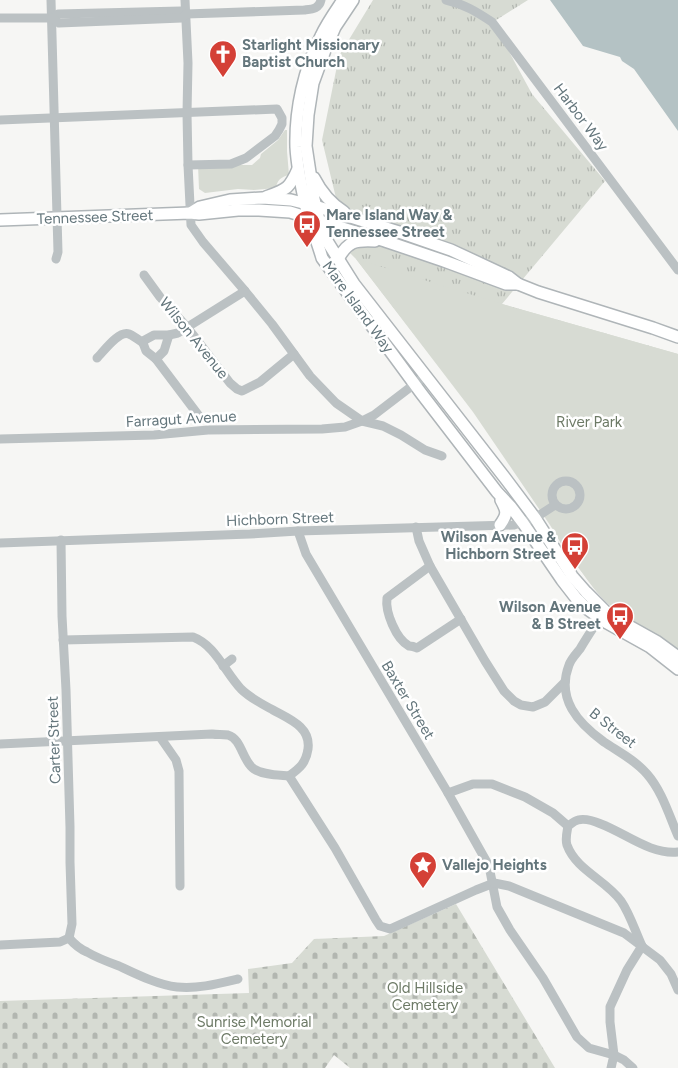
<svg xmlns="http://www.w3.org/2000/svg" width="678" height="1068" font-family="Figtree,sans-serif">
<defs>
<pattern id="grass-tufts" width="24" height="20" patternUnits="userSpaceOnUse" patternTransform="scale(1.25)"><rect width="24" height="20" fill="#d7dbd3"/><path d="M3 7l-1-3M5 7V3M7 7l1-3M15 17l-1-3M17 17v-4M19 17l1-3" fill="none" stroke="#b2b6b0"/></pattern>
<pattern id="cemetery-stones" width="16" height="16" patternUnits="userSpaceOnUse" patternTransform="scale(1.25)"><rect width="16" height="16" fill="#d7dbd3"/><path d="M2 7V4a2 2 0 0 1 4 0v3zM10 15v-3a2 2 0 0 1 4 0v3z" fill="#b2b6b0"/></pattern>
</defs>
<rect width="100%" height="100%" fill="#f6f6f4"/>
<path fill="url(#grass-tufts)" d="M373,0H528L493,22L532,94L605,181L502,304L678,354V649C656,632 629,621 608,603C597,594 589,582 581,571C574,561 562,551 560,539C558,533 558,526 558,520L356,259L349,252L322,140L339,56Z"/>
<polygon fill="url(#cemetery-stones)" points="456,904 555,1068 350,1068 334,1055 325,1068 0,1068 0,1001 249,993 248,969 292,963 314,939 384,936"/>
<g fill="#d7dbd3">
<path d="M285,130H287V151L289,175C281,177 277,180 276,188L254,190L238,189L205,193L199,189L198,165H252L260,158L261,154L278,140Z"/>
<polygon points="356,259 502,304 678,354 678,649 666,639 638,624 612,607 606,602 597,592 565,550 550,525 473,412"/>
</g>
<polygon fill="#b4c2c4" points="550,0 678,0 678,131 634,69 622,61 620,57 583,46"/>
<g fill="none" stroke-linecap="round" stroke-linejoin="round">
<g stroke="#afb5b8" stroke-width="14">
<g id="major">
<path d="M343,0C335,12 327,23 321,36C304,69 295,109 296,147C297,166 301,185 305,203C309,222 317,240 322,258L421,393L497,492L511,507L523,523L562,580L576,598L586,608L607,623L650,647L678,669"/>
<polyline points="353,0 335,27 325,50 313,83 308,115 306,146 314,199 319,220 327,241 354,284 505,478 535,518 572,576 586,592 605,611 613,617 656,641 678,657"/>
<path d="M314,178C321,192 330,203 344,212"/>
<path d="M266,197C287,189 289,189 298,169"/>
<polyline points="192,212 200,207 230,200 262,198 291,200 315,206 399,232 451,250 509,277 518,284 538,292 653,328 678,337"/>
<polyline points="0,220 190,213 199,214 238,210 259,210 290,212 385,241 444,261 506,284 518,284"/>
<path d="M338,259C348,241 355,240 375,241"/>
<path d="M500,525C508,514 507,511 501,500"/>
</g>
</g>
<g stroke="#bbc1c3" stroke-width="9">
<polyline points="51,0 58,252 56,259"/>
<polyline points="185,0 188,63 187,113 188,165 191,225 203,242 245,291 272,324 310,376 336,403 362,421 383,426 401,435 425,450 442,456"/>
<path d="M446,0C464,4 477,12 492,22L678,270"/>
<polyline points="0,18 52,18 58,14 181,11 186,14"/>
<path d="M52,18L59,23L182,18L186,14L304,10C312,9 319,9 321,0"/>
<polyline points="0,120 277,109 282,118 282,124 279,130 275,136 246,158 231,164 188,165"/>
<polyline points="144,275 160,297 187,327 230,383 237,389 242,391 260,382 294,354"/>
<polyline points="143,343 143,341 154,335 169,335 178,333 245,291"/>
<polyline points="143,343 146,351 156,359 199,416"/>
<path d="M97,358C104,351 119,330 129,334C134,336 139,340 143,343"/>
<polyline points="156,359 164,351 169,335"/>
<polyline points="0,439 154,435 208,430 322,429 345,427 362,421 374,415 425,376"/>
<circle cx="566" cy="495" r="14"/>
<polyline points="416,527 419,541 430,566 485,661 504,691 514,701 521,705 533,707 545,702 565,682"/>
<polyline points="298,531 306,554 448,793 489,866 497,907 510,930 543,978 577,1037 589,1048 614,1055 624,1060 633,1068"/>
<polyline points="61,540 62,616 66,690 70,827 70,862 72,924 69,938"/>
<polyline points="0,543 250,534 298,531 514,525 535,518 555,505"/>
<path d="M430,566L387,598C385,612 396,639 409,646C410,646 415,647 417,648L461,619"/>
<path d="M603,613C595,625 587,637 580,649C576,654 571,659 569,665C556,699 578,723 604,742C619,752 635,760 647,774C662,791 669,815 678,836"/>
<polyline points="223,666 232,659"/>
<polyline points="160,737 176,760 179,771 180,886"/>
<path d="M0,744L212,734C217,735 223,734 228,735C242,739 242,761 254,769C263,775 278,775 289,776C300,768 306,763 308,749C311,727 289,719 273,710C262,704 250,698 241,689C225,672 215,645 193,637L63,640"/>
<polyline points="289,776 335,848 376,920 380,926 390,929 476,890 494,883"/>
<polyline points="448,793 473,784 492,784 525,797 553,813 568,826"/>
<polyline points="494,883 509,886 624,933 660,960 671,974 678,990"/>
<path d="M69,938C74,944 80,949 87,952C97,958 108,962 119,966C136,974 158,985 177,987C198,989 217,984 238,979"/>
<polyline points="0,945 60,942 69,938"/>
<path d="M642,946C635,931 630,914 621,901C606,880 576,870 567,845C565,839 567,832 568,826C571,824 574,821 578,820C585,818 594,821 601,824C625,833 651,855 678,852"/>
<polyline points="611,1068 614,1055 610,1022 610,1007 627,970 642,946"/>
</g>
<use href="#major" stroke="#fff" stroke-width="11"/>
</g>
<defs>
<g id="church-pin" transform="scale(1.4375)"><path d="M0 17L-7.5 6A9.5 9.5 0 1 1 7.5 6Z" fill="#d44036" stroke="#fff"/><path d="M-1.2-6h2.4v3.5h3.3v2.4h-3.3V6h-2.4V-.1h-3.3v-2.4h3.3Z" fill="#fff"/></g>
<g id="bus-pin" transform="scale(1.4375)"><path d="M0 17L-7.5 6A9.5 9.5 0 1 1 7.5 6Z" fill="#d44036" stroke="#fff"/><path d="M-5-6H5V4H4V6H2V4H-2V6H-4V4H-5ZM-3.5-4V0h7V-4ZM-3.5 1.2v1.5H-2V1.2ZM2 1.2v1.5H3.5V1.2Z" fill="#fff"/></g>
<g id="sight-pin" transform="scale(1.4375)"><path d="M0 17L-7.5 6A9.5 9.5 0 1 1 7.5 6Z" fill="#d44036" stroke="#fff"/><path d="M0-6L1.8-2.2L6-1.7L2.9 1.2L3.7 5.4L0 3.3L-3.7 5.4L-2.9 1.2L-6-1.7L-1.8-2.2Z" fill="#fff"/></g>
</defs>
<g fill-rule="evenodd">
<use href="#church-pin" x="223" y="54"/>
<use href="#bus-pin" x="307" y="224"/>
<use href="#bus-pin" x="575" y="546"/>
<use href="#bus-pin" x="620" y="616"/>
<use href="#sight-pin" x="423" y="865"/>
</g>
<g text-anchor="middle" stroke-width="5" stroke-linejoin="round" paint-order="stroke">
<g font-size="15" font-weight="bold" fill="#64767c" stroke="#fff" text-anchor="start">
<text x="242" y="50">Starlight Missionary<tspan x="242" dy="17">Baptist Church</tspan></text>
<text x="326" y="220">Mare Island Way &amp;<tspan x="326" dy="17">Tennessee Street</tspan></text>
<text x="556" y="542" text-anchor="end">Wilson Avenue &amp;<tspan x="556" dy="17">Hichborn Street</tspan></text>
<text x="601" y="612" text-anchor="end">Wilson Avenue<tspan x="601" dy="17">&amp; B Street</tspan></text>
<text x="442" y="870">Vallejo Heights</text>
</g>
<g font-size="15" fill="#64767c" stroke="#fff">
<text transform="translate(581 117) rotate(53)" y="5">Harbor Way</text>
<text transform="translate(95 217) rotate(-2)" y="5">Tennessee Street</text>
<text transform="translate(358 307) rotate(54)" y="5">Mare Island Way</text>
<text transform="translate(194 338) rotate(51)" y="5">Wilson Avenue</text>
<text transform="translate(181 419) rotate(-3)" y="5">Farragut Avenue</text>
<text transform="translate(280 519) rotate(-2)" y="5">Hichborn Street</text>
<text transform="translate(408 700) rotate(59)" y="5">Baxter Street</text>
<text transform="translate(613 728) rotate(38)" y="5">B Street</text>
<text transform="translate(54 740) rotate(-92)" y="5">Carter Street</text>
</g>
<g font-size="15" fill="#6d7a66" stroke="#fff">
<text x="589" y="427">River Park</text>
<text x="425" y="993">Old Hillside<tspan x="425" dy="17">Cemetery</tspan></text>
<text x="254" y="1027">Sunrise Memorial<tspan x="254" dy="17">Cemetery</tspan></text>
</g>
</g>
</svg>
